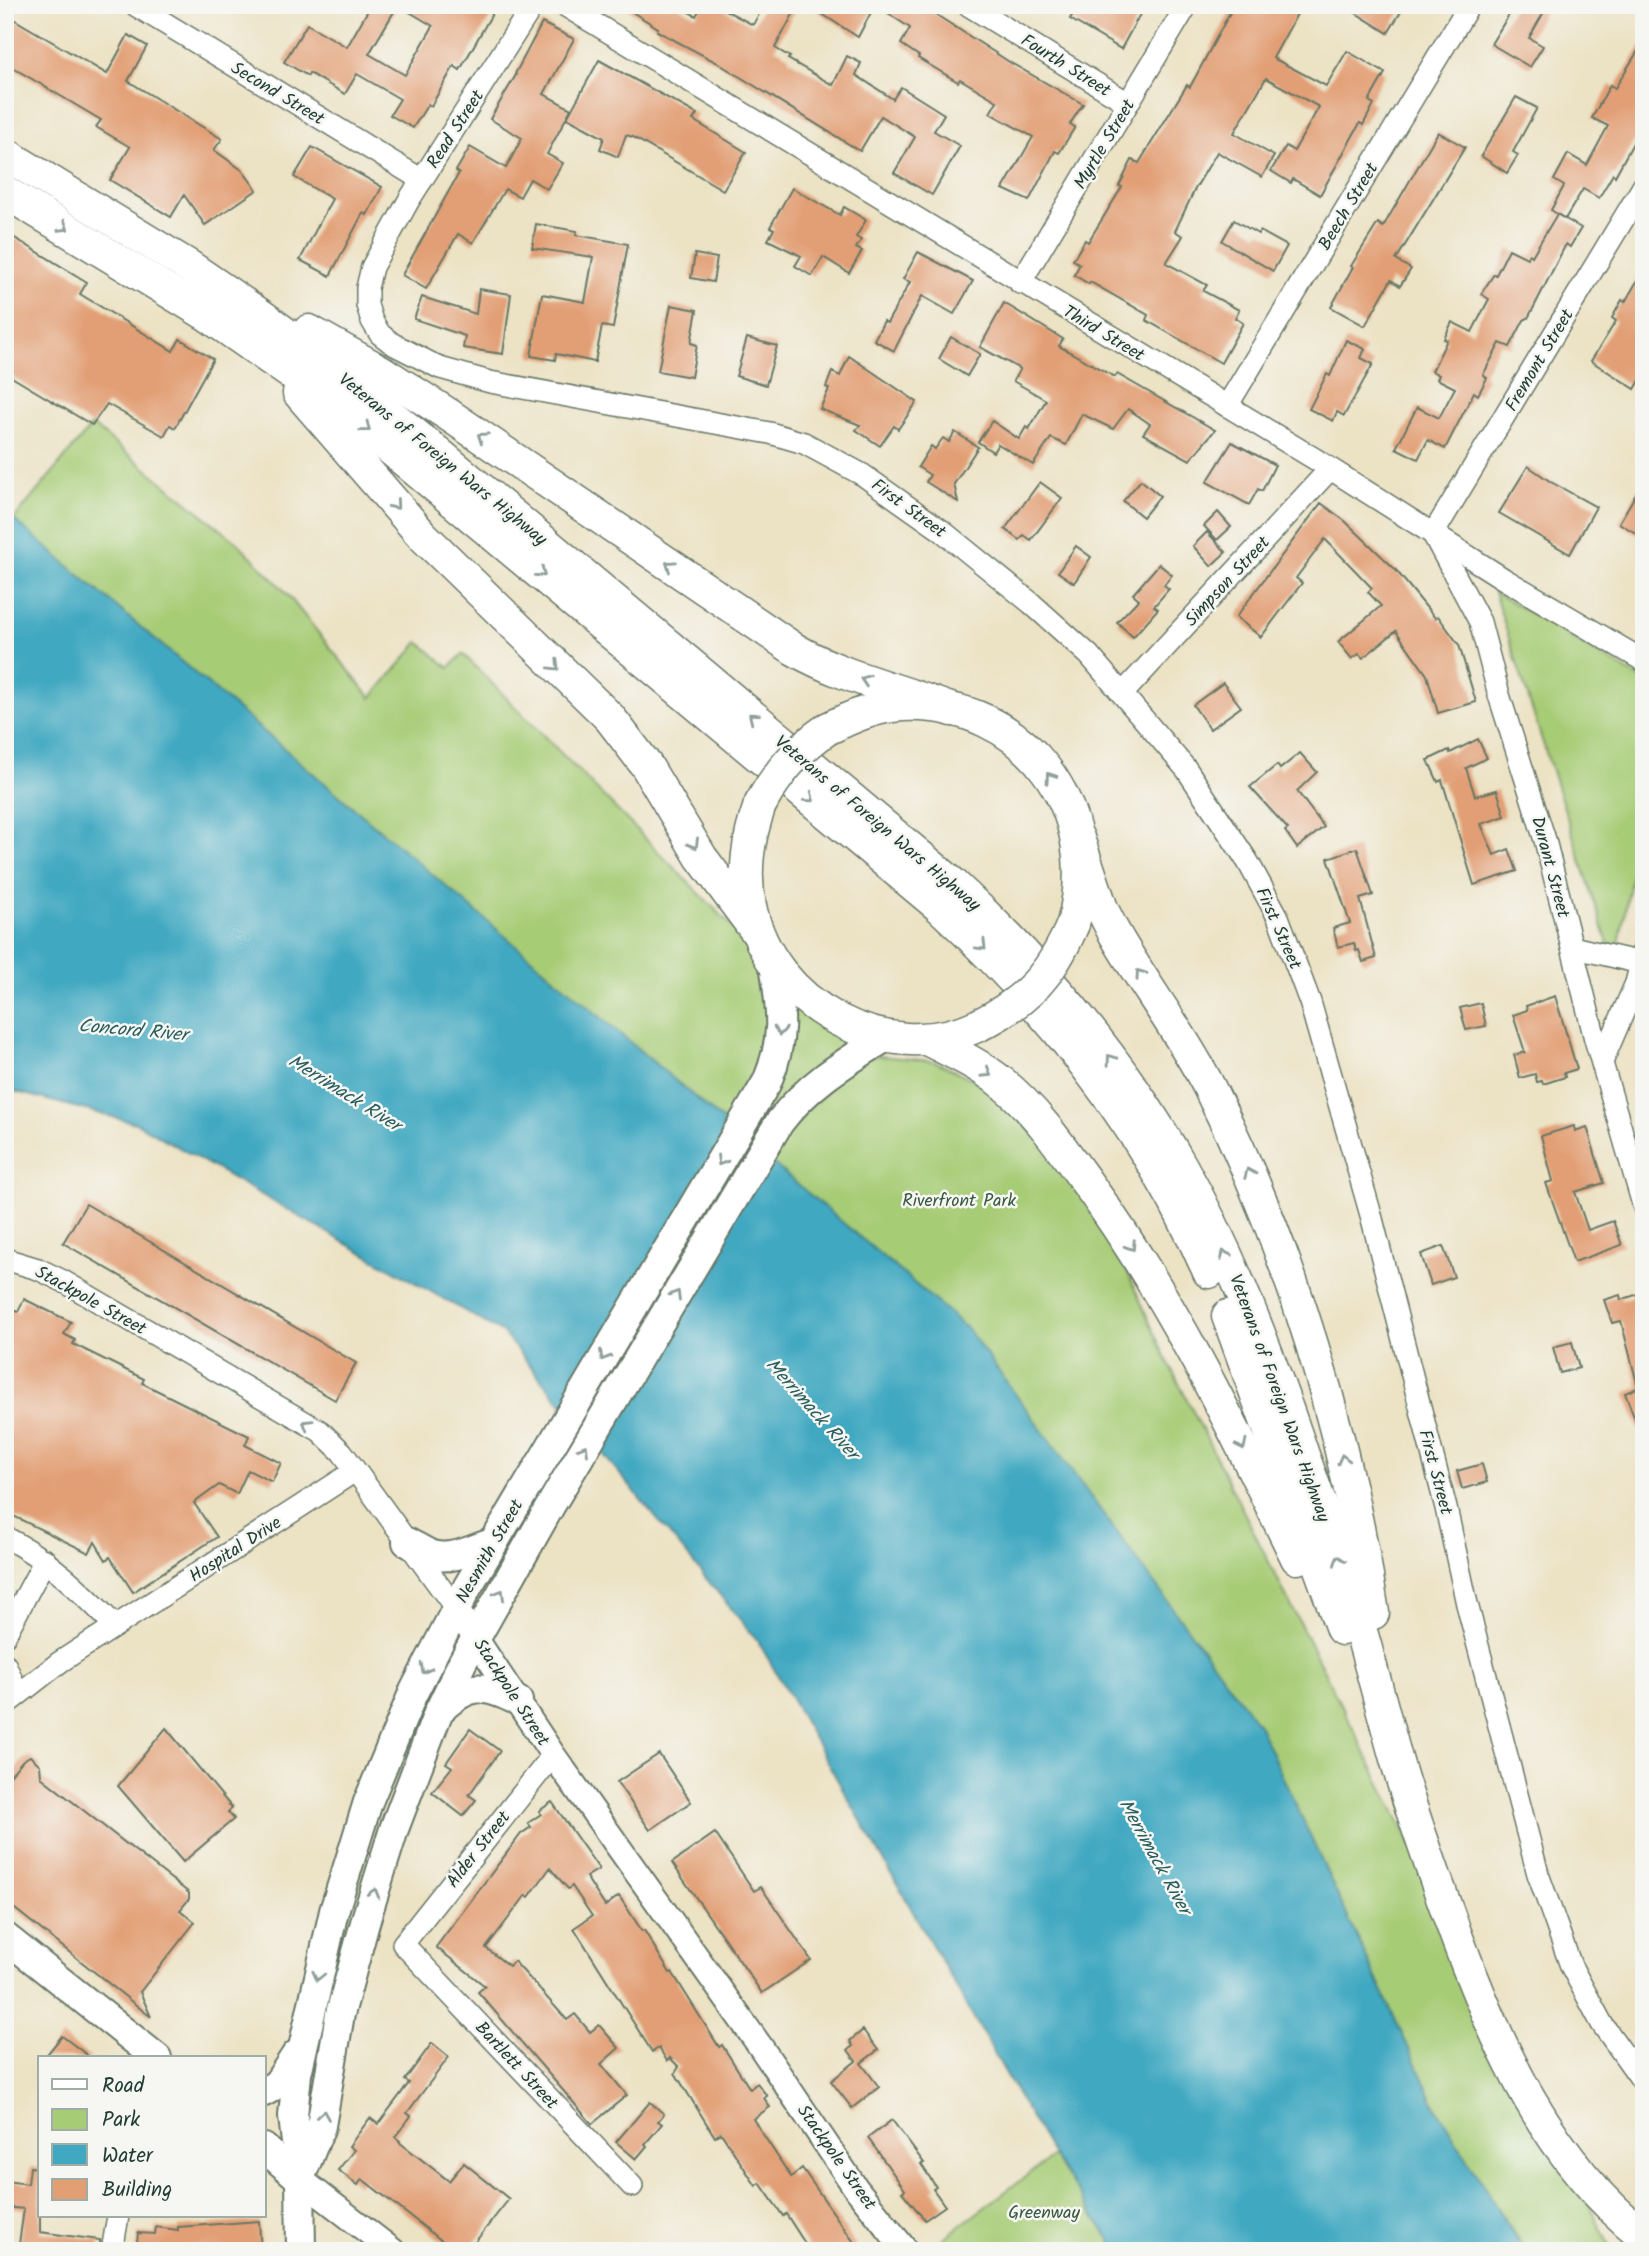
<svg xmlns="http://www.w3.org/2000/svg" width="1649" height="2256" font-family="Kalam,sans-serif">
<rect width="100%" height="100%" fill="#f6f6f2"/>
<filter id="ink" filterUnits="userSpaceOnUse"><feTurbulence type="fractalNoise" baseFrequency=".0143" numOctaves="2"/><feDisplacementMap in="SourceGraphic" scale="14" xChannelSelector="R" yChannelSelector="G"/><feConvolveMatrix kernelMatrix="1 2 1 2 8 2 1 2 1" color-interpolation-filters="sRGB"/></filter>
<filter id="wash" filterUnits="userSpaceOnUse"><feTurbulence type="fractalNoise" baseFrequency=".00686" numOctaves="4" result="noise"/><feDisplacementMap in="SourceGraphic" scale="28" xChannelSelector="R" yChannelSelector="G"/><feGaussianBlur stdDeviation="1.57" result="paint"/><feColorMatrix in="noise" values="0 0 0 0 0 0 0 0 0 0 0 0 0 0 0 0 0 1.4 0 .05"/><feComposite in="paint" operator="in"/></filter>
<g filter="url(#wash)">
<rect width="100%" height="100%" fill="#ece2c4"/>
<g fill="#a7cc76" stroke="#638455" stroke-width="2">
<polygon points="92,425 239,544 282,588 371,698 419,642 449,668 463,654 858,1054 934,1061 1022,1102 1080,1165 1161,1348 1504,2028 1612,2251 1526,2251 1451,2140 5,530"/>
<polygon points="1494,592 1644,681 1644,812 1615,965"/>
<polygon points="1053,2156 1118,2251 929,2249"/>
</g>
<polygon fill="#41a8c1" stroke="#30727a" stroke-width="2" points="5,512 947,1311 969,1331 1259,1726 1436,2107 1523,2251 1118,2251 1053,2156 758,1641 503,1333 136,1123 5,1089"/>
<g id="blocks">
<g fill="#e29f74" fill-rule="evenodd">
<path d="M371,5H497L460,70L454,66L431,106L428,104L413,128L390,115L400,99L357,74L345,94L309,73L308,76L284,62L307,24L347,47ZM398,5L433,26L405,75L369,54Z"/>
<polygon points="621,5 676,5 696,16 702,5 728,5 725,10 753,25 764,5 798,5 775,48 790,57 788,59 833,85 847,56 861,63 856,75 893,99 901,87 944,114 934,131 960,146 932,195 894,173 915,137 881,116 860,151 716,62 657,31 658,28"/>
<polygon points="808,5 875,5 858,37"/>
<polygon points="876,5 921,5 1011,63 1083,104 1070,124 1075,127 1059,153 1055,151 1029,201 1003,189 1033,137 990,113 997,101 960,79 958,82 918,58 919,56 901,44 910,28"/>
<polygon points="1078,5 1145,5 1121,49 1070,19"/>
<polygon points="1234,5 1302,5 1273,58 1326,86 1347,51 1385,73 1369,101 1374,104 1363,125 1360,123 1320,195 1293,179 1291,183 1271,171 1286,146 1294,151 1319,107 1266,78 1234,133 1274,156 1262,177 1217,152 1195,189 1175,231 1183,236 1166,263 1207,285 1203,291 1239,310 1235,318 1243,323 1221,363 1146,320 1148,315 1090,282 1089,284 1074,275 1080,264 1073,260 1085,240 1088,242 1122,187 1119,186 1132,160 1139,163 1187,85 1190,87"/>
<polygon points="1343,5 1405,5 1388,33"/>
<polygon points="1515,5 1548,5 1529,38 1543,46 1530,67 1491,44"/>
<polygon points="5,14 107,74 128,35 147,46 128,81 222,139 214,150 242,170 257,190 205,225 184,195 171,217 110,180 130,147 96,127 101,120 5,63"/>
<polygon points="542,23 574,39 544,94 571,109 547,154 563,163 547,189 530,179 520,197 505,189 473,243 458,234 426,289 402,275 459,173 456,171 470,147 506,168 522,138 490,119 516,75 515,74"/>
<polygon points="1644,41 1644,123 1615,176 1613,174 1599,198 1583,189 1565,219 1551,210 1564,186 1554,180 1568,154 1587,165 1608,126 1592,118 1610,85 1615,88"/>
<polygon points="599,60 697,114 693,120 746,152 723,190 633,137 626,135 618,157 600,149 604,138 567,118"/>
<polygon points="1516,97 1537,108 1513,152 1518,155 1507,173 1481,156"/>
<polygon points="1438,132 1465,147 1396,260 1411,269 1400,286 1391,280 1365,326 1331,307 1353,267 1351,266 1378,223 1383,227"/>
<polygon points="312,147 382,187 367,215 363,213 330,276 300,260 332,199 294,177"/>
<polygon points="792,188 840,215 844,207 866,220 856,237 861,240 856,248 862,251 849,273 823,257 812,276 795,266 801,256 768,240 774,229 770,227"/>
<polygon points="1557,214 1581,228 1570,247 1566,244 1535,305 1528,318 1524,320 1510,347 1500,343 1483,375 1487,378 1478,395 1474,392 1445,449 1428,440 1418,459 1396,448 1417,407 1439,418 1455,388 1437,379 1439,375 1432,371 1447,340 1444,339 1452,322 1472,332 1489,299 1481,294 1494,274 1496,275 1509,249 1527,258 1529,254 1532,256"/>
<polygon points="1234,220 1258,234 1260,231 1287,246 1273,271 1222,241"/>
<polygon points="536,224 577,231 576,235 628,244 613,328 602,326 595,362 556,354 555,360 531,356 542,294 585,302 593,257 532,248"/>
<polygon points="5,232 87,282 80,294 173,351 180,339 213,359 175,428 170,425 164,436 107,404 92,425 5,373"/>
<polygon points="918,252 973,281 954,314 922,296 894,351 874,340 884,321 887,323 910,282 903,279"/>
<polygon points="695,254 717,258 713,282 691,278"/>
<polygon points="1644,269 1644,374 1635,389 1591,361 1616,321 1612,318 1622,300 1625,302"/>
<polygon points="479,289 511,294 503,354 463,348 465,336 414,319 422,297 476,314"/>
<polygon points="1004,303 1063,339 1059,346 1115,377 1117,374 1215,430 1190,460 1143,434 1150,424 1128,409 1113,429 1082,414 1066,445 1051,438 1033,465 998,444 993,452 978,442 992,421 1019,439 1026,427 1029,429 1046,400 1013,381 1020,369 980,347"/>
<polygon points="671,305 697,310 691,343 697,345 691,377 658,371"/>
<polygon points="951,337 980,354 967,376 939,359"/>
<polygon points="747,338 777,346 766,385 736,376"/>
<polygon points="1346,340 1365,349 1361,358 1373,364 1344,416 1337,412 1333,421 1309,409 1327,374 1330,376"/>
<polygon points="849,356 917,402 898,429 894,426 880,446 856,430 860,425 820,409 829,389 826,387 832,372 840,376"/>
<polygon points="955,432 978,447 954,484 958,502 926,482 930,475 918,467 931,446 935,449 943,438 949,442"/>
<polygon points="1232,442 1275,465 1262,491 1258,489 1249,505 1207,482"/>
<polygon points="1528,466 1551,482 1596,507 1570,554 1499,513"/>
<polygon points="1141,480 1160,496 1143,517 1123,501"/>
<polygon points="1644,480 1644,538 1619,523"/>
<polygon points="1040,482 1062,498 1031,540 1024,535 1020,540 1005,529"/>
<polygon points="1321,503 1345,521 1395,569 1435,618 1438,616 1459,645 1476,702 1438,713 1427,675 1396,631 1363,658 1359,654 1352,659 1338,642 1381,606 1368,592 1372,588 1325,539 1296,578 1302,583 1261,637 1236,617"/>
<polygon points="1218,512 1231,527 1217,540 1204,526"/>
<polygon points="1207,532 1226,552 1211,566 1193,546"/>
<polygon points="1076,546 1091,557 1074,583 1058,572"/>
<polygon points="1159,564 1172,575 1164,585 1169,589 1154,606 1158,609 1133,637 1117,622 1139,599 1133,594"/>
<polygon points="1223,683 1241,707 1210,729 1193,705"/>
<polygon points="1478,739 1487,758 1466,768 1475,796 1497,790 1505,816 1481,824 1494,855 1509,849 1517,871 1474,885 1442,780 1438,782 1428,760 1449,750 1450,753"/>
<polygon points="1300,753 1317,772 1297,791 1324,827 1297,848 1285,831 1288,829 1250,787 1277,765 1280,769"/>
<polygon points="1357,848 1373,895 1360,899 1376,958 1363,962 1359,950 1356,951 1354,943 1338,947 1333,928 1350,923 1328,858"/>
<polygon points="1555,996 1577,1069 1564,1073 1565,1077 1543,1084 1542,1081 1537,1082 1535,1074 1520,1078 1514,1055 1525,1052 1513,1015 1527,1010 1526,1006"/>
<polygon points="1481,1003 1486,1026 1466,1030 1460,1008"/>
<polygon points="1574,1126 1575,1131 1587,1127 1604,1183 1575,1192 1588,1230 1613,1221 1622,1245 1574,1262 1546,1183 1553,1181 1541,1136"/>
<polygon points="86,1204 356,1363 335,1400 63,1243"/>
<polygon points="1443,1246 1454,1277 1431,1285 1421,1254"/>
<polygon points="1644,1292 1644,1437 1642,1438 1625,1393 1642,1386 1638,1387 1621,1321 1612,1323 1604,1300 1620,1295 1621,1300"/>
<polygon points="24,1299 71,1322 64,1334 75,1340 73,1344 144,1379 142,1383 249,1436 245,1445 281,1463 272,1482 248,1470 237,1494 219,1485 194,1503 217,1537 133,1592 110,1557 106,1560 95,1542 89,1553 5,1512 5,1306 18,1312"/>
<polygon points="1572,1342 1579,1368 1560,1373 1553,1347"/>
<polygon points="1482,1464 1487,1482 1462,1489 1457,1471"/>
<polygon points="166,1728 232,1808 228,1812 234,1819 183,1862 118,1786"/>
<polygon points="470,1729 500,1751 469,1795 476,1800 463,1816 432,1792 452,1767 446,1763"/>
<polygon points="659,1754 691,1802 650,1830 617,1782"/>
<polygon points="30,1756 40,1765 41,1777 189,1893 189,1899 180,1910 195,1922 140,1992 151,2017 5,1901 5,1781 23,1760"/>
<polygon points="552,1802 599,1869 586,1877 605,1906 619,1896 642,1931 644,1930 670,1973 672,1972 719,2047 722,2045 750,2089 757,2083 767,2096 764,2098 770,2107 753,2119 791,2177 802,2168 860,2251 810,2251 786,2214 783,2216 760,2183 756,2186 721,2133 715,2137 675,2073 679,2067 670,2058 667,2061 659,2048 652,2052 574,1928 592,1916 572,1886 568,1889 550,1868 529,1897 526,1895 486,1948 509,1966 514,1961 567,2020 575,2014 590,2032 599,2025 619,2048 601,2064 627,2095 592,2124 478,1992 485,1986 436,1947 521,1834 531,1827 528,1823 541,1814 539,1811"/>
<polygon points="715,1833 754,1891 761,1887 811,1960 762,1993 672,1863"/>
<polygon points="863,2030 878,2050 861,2063 879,2087 852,2108 831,2081 856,2061 848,2050 853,2046 850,2041"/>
<polygon points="62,2036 91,2058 44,2058"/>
<polygon points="432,2043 449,2057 407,2113 411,2116 395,2137 400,2141 399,2142 449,2181 464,2163 509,2199 468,2251 455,2251 362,2179 358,2185 338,2170 354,2150 349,2146 370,2118 378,2124 409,2083 405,2080"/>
<polygon points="650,2102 664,2114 658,2121 662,2124 645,2144 647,2146 636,2159 616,2142"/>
<polygon points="892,2120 924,2163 921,2164 936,2187 933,2189 945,2206 925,2220 902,2192 905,2190 868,2138"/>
<polygon points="30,2167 40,2168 40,2232 100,2240 99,2251 18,2251 24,2209 5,2207 5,2181 28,2184"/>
<polygon points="259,2221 261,2251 136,2251 138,2233 155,2234 156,2227 178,2230 178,2227"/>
</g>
</g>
</g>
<g filter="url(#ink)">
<use href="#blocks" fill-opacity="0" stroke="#677766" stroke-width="2"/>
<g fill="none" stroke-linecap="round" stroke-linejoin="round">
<g stroke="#677766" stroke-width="24">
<g id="minor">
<polyline points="135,5 422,180"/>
<polyline points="533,5 409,200 372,267 367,288 367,305 372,321 380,334 393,344 440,368 490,382 770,433 804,443 863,475 941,530 1031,603 1089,655 1187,770 1248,862 1278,917 1310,1002 1371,1215 1446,1508 1467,1604 1538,1874 1571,1966 1602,2024 1644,2083"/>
<polyline points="564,5 1315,459 1504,579 1644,661"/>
<polyline points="968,5 1128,103"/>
<polyline points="1644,185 1433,534 1480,622 1499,695 1545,840 1595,1039 1644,1208"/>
<polyline points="1020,283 1187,5"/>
<polyline points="1227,406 1469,5"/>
<polyline points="1123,693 1330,469"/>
<polyline points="1572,947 1641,963 1643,951"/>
<polyline points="1602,1062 1636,983 1641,963 1644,963"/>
<polyline points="5,1259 38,1269 63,1281 320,1431 342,1452 456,1609"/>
<path d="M5,1537C51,1561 80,1590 115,1626"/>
<polyline points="5,1635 45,1560"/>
<polyline points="5,1664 18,1694"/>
<polyline points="5,1705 60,1662 355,1471"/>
<polyline points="553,1755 403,1944 632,2186"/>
<polyline points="112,2251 118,2216"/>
</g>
</g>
<g stroke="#677766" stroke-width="28">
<g id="tertiary">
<polyline points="456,1609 553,1755 760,2046 855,2187 906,2251"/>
<polyline points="300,2179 393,2251"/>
</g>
</g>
<g stroke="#677766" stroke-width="32">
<g id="secondary">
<path d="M407,1542C415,1546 424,1552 432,1555C453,1561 475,1548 494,1542"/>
<path d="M441,1709C470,1682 484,1684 518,1701"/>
<polyline points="5,1937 157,2058"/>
<polyline points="264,2092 277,2084 296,2055"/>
<polyline points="264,2148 300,2179"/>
<path d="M301,2176L321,2126L340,2014L366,1919L394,1829L438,1713L463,1661L552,1503L779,1123C808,1084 846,1062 886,1037"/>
<path d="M301,2251L300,2179L293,2116L297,2074L334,1911L368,1802L413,1693L468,1586L767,1082C786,1036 781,1011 774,963"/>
</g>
</g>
<g stroke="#677766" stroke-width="35">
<g id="primary">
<path d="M5,154L190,267L266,319L337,372L438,453L953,884C1042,966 1121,1060 1181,1166C1233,1258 1270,1358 1304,1458C1319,1500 1335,1541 1347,1583C1365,1642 1380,1702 1397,1762C1414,1821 1436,1880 1457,1938C1498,2048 1549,2161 1644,2236"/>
<path d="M5,192L206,314L345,411L940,907C1051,1010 1149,1133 1209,1272"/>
<path d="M309,331L382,372L449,415L794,649C844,678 899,689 952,710"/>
<polyline points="299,393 422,535 610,718 646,765 701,857 757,932"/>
<path d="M827,729C851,717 876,706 903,705C1026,700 1104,809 1073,924"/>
<path d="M760,805C748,839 743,871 750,906C770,1005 885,1069 979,1025"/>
<path d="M1078,838L1102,909L1112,929C1142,983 1181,1032 1209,1087C1291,1249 1346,1434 1373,1613"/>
<path d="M927,1039C952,1052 979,1064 1001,1082C1035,1109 1062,1148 1087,1183C1173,1301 1233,1427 1297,1558"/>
<polyline points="1228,1316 1342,1629"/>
</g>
</g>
<use href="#minor" stroke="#fff" stroke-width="21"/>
<use href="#tertiary" stroke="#fff" stroke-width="24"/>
<use href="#secondary" stroke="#fff" stroke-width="28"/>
<use href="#primary" stroke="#fff" stroke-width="32"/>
<g stroke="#677766" stroke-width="35" stroke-linecap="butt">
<g id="primary-bridge">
<path d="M760,805C777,773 797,750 827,729"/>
<path d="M979,1025C1027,1001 1052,974 1073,924"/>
</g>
</g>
<use href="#primary-bridge" stroke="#fff" stroke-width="32"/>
</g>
<defs><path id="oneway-chevron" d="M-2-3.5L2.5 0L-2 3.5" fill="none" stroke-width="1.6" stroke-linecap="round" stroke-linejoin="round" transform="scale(1.75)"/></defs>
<g stroke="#8f9e9a">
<use href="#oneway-chevron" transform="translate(64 227) rotate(31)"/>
<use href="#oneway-chevron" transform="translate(366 428) rotate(38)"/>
<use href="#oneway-chevron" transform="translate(482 437) rotate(-146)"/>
<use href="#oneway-chevron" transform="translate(395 505) rotate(49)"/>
<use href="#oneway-chevron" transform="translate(670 565) rotate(-146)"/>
<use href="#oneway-chevron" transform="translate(541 573) rotate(40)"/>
<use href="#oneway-chevron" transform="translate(555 666) rotate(44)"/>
<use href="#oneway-chevron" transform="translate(865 680) rotate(-162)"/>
<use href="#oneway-chevron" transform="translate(753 717) rotate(-140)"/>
<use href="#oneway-chevron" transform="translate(1050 777) rotate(-125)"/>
<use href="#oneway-chevron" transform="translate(810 798) rotate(40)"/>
<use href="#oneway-chevron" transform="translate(694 844) rotate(60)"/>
<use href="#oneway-chevron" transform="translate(982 946) rotate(45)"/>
<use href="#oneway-chevron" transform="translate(1140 974) rotate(-125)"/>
<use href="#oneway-chevron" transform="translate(780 1031) rotate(95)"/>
<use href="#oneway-chevron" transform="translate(1111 1059) rotate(-126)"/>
<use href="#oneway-chevron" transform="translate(987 1073) rotate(33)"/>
<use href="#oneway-chevron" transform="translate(721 1161) rotate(121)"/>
<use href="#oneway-chevron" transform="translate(1249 1173) rotate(-113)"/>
<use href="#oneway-chevron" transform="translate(1131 1246) rotate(57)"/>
<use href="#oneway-chevron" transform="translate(1225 1255) rotate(-115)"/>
<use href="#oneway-chevron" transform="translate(676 1295) rotate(-59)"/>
<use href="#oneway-chevron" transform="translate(604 1356) rotate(121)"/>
<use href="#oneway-chevron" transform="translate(307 1424) rotate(-149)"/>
<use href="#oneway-chevron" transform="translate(1242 1445) rotate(64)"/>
<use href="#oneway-chevron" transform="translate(584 1449) rotate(-59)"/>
<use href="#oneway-chevron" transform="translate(1343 1459) rotate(-104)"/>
<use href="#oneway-chevron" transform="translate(1339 1560) rotate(-109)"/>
<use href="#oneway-chevron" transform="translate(500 1594) rotate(-60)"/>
<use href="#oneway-chevron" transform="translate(425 1669) rotate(117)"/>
<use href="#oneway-chevron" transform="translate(374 1893) rotate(-73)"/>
<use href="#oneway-chevron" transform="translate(318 1976) rotate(103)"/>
<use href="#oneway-chevron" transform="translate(323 2115) rotate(-81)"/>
</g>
</g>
<g text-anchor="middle" stroke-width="5" stroke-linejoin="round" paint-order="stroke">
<g font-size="18" fill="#1f3d34" stroke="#f6f6f2">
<text transform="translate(1066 65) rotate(32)" y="6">Fourth Street</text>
<text transform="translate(278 93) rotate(31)" y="6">Second Street</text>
<text transform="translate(455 129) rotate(-57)" y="6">Read Street</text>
<text transform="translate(1104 144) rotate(-59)" y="6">Myrtle Street</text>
<text transform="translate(1348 206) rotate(-59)" y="6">Beech Street</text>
<text transform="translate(1104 333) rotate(31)" y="6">Third Street</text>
<text transform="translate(1539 360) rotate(-59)" y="6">Fremont Street</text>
<text transform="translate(443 459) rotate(39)" y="6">Veterans of Foreign Wars Highway</text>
<text transform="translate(909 508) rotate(36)" y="6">First Street</text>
<text transform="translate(1227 581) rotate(-47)" y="6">Simpson Street</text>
<text transform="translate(878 823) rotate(40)" y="6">Veterans of Foreign Wars Highway</text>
<text transform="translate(1551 867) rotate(75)" y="6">Durant Street</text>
<text transform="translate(1279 928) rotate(66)" y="6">First Street</text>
<text transform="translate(91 1300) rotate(29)" y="6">Stackpole Street</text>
<text transform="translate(1280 1398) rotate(70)" y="6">Veterans of Foreign Wars Highway</text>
<text transform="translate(1436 1472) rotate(75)" y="6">First Street</text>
<text transform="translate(235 1549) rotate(-33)" y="6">Hospital Drive</text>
<text transform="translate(489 1551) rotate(-60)" y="6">Nesmith Street</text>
<text transform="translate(512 1692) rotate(57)" y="6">Stackpole Street</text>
<text transform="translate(478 1849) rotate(-52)" y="6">Alder Street</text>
<text transform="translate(517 2065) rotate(47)" y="6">Bartlett Street</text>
<text transform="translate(837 2157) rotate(55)" y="6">Stackpole Street</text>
</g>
<g font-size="18" fill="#3a5a41" stroke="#f6f6f2">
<text x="959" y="1206">Riverfront Park</text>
<text x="1044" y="2218">Greenway</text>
</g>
<g font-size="19" font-style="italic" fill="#295d5e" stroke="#f6f6f2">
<text transform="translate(133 1029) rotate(5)" y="7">Concord River</text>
<text transform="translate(345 1092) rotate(32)" y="7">Merrimack River</text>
<text transform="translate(813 1408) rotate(48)" y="7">Merrimack River</text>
<text transform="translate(1156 1856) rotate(61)" y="7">Merrimack River</text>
</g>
</g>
<rect width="1649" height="2256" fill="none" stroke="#f6f6f2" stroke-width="28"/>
<rect x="38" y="2056" width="228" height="161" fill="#f6f6f2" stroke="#a0aca6" stroke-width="2"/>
<rect x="52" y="2079" width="35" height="10" fill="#ffffff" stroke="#a0aca6" stroke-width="2"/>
<text x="102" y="2092" font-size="21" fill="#1f3d34">Road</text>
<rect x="52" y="2109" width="35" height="21" fill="#a7cc76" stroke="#a0aca6" stroke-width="2"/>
<text x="102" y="2126" font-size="21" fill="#1f3d34">Park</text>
<rect x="52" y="2144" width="35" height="21" fill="#41a8c1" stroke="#a0aca6" stroke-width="2"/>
<text x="102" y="2162" font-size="21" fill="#1f3d34">Water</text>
<rect x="52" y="2179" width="35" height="21" fill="#e29f74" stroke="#a0aca6" stroke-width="2"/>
<text x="102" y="2196" font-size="21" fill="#1f3d34">Building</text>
</svg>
